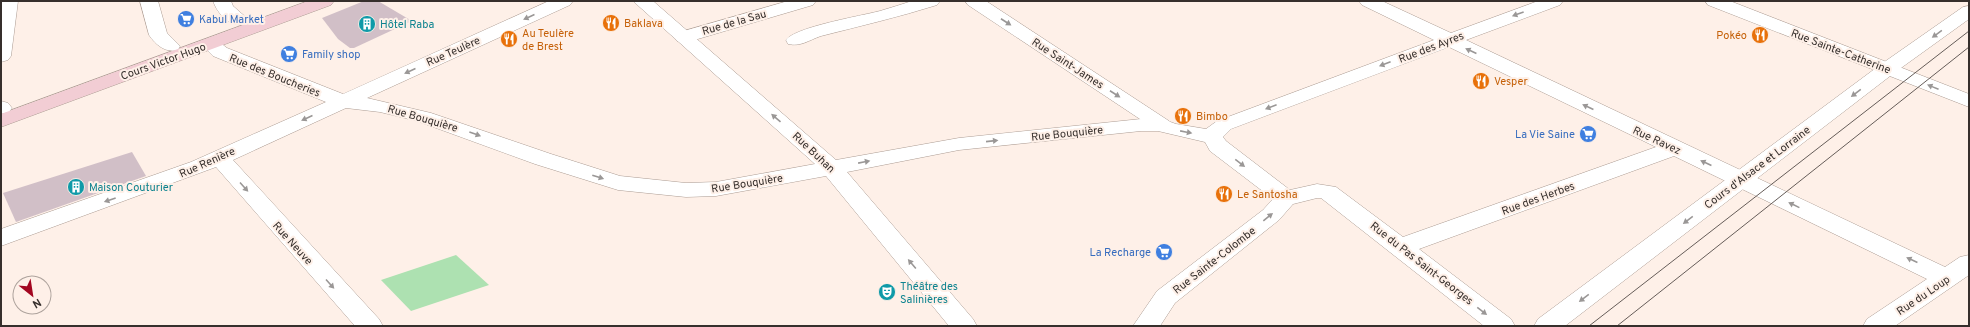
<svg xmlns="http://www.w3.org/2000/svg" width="1970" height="327" font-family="Overpass,sans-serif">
<rect width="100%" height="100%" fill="#fef0e8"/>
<polygon fill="#ade1b1" points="456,255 489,285 411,311 381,280"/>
<g fill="#d1bfc7">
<polygon points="364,1 378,1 412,21 354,48 350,48 338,39 322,18"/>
<polygon points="132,152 146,176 16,222 3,193"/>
</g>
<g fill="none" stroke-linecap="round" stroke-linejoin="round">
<g stroke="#ac9c93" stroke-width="1">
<g id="pedestrian">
<polygon points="788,1 816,1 813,5 691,41 684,43 677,41 675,37 677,33"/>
<path d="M912,1H940L937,5C899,17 860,26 821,36C809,40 801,47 788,44L786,40C795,27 861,16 880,11C891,8 902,4 912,1Z"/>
<polygon points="965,1 986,1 1169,121 1173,125 1169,129 1162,131 1155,129 968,5"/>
<polygon points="1705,1 1730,1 1969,94 1969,107 1708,5"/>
</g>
</g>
<g stroke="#ac9c93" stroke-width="1">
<g id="minor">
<polygon points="1,1 18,1 11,56 8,60 1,62"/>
<path d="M140,1H158L167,33L180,46L178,50C165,53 156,45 149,35Z"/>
<path d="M213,1H231L233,6L249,20L246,24C231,28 218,15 213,1Z"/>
<path d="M549,1H573L570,5L367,98L431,113L551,154L620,176L686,183L716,182L815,164L633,1H653L836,160L959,138L1141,119H1162L1176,124L1206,129L1217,121L1434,40L1362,5L1359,1H1382L1451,33L1538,1H1563L1560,5L1466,40L1945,267L1960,257L1969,255V275L1895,326H1863L1867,319L1927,279L1674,156L1419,249L1511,319L1515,326H1484L1321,198H1317L1293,204L1279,220L1175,303L1160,326H1133L1157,291L1263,210L1273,199L1210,151L1205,142L1158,131H1141L959,150L847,172L973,319L977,326H949L826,176L716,196L686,197L618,190L535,164L417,121L380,112L346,108L233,160L379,319L383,326H355L216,167L1,246V229L191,162L326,102L213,56L201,44L203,40C214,37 219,42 227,48L343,94ZM1449,47L1656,147L1403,237L1336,187L1317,184L1290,190L1226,141L1223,137L1231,129Z"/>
<polygon points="1,101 8,103 12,108 9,112 1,114"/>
</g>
</g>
<g stroke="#ac9c93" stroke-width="1">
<polygon id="tertiary" points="1969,6 1969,19 1894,73 1565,326 1534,326 1538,319 1880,65 1963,7"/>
</g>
<g stroke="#ac9c93" stroke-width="1">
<polygon id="secondary" points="308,1 334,1 331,5 1,127 1,114"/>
</g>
<use href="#pedestrian" fill="#fff" fill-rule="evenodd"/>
<use href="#minor" fill="#fff" fill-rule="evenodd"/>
<use href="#tertiary" fill="#fff" fill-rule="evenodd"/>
<use href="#secondary" fill="#f2cdd4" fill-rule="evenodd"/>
<g stroke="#665d59" stroke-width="1">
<polyline points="1589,326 1969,31"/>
<polyline points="1617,326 1969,47"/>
</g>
</g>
<defs><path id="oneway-solid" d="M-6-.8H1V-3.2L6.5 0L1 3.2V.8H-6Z"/></defs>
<g fill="#9a9796">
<use href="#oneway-solid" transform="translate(1518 14) rotate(160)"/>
<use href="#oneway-solid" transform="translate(529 17) rotate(156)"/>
<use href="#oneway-solid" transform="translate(1006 22) rotate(33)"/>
<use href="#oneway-solid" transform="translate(1937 34) rotate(144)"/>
<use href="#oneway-solid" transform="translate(1471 51) rotate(-155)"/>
<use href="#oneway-solid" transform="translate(1385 64) rotate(159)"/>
<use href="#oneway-solid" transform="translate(410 71) rotate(156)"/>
<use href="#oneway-solid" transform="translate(1933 87) rotate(-158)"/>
<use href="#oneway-solid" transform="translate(1856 93) rotate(143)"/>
<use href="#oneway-solid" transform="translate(1115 94) rotate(33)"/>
<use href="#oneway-solid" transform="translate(1271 107) rotate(159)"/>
<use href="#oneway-solid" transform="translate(1588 107) rotate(-155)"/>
<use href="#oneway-solid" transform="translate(307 118) rotate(156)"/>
<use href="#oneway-solid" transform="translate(776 118) rotate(-139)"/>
<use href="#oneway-solid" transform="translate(1186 132) rotate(11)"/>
<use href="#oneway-solid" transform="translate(475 134) rotate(20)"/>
<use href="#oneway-solid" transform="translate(992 141) rotate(-6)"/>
<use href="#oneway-solid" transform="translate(864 162) rotate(-11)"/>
<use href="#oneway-solid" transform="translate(1240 163) rotate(38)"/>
<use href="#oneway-solid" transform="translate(1706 163) rotate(-155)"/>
<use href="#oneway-solid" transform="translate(598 177) rotate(18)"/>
<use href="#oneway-solid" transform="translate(244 187) rotate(48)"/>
<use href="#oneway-solid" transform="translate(110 200) rotate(161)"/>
<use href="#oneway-solid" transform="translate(1794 205) rotate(-154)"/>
<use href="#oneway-solid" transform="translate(1268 217) rotate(-39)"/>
<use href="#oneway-solid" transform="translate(1688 220) rotate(143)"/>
<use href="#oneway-solid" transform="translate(1912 260) rotate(-155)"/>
<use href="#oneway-solid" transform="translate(912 264) rotate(-130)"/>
<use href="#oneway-solid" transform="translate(330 284) rotate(48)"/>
<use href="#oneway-solid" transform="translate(1584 298) rotate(143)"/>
<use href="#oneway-solid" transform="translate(1482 311) rotate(38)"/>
</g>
<defs>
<g id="supermarket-disc" transform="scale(0.9)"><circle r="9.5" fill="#3f7fe0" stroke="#fef0e8"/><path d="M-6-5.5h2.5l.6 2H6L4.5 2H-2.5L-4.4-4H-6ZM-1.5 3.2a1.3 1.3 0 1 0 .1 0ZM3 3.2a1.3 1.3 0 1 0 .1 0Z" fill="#fff"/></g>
<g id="restaurant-disc" transform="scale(0.9)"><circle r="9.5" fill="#e8710a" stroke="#fef0e8"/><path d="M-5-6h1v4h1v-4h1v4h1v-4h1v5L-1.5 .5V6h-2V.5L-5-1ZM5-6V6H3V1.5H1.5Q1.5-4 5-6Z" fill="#fff"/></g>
<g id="building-disc" transform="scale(0.9)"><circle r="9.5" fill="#0f9aa8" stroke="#fef0e8"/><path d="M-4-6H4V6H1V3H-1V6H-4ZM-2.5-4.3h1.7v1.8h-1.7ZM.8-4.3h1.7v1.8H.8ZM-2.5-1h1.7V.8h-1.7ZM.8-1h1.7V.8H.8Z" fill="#fff"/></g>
<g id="theatre-disc" transform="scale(0.9)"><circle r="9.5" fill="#0f9aa8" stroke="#fef0e8"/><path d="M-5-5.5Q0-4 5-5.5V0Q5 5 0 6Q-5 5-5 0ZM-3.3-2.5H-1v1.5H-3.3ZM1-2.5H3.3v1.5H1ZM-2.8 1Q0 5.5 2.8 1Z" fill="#fff"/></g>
</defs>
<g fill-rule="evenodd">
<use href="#supermarket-disc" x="186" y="19"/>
<use href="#restaurant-disc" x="611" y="23"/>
<use href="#building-disc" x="367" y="24"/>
<use href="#restaurant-disc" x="1760" y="35"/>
<use href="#restaurant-disc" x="509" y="39"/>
<use href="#supermarket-disc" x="289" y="54"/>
<use href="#restaurant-disc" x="1481" y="81"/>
<use href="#restaurant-disc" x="1183" y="116"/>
<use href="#supermarket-disc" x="1588" y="134"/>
<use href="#building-disc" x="76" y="187"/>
<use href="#restaurant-disc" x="1224" y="194"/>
<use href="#supermarket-disc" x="1164" y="252"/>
<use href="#theatre-disc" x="887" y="292"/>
</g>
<g text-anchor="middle" stroke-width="4" stroke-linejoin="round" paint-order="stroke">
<g font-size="11" fill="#366cbe" stroke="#fef0e8" text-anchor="start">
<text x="199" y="23">Kabul Market</text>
<text x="302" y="58">Family shop</text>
<text x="1575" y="138" text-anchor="end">La Vie Saine</text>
<text x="1151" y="256" text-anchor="end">La Recharge</text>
</g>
<g font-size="11" fill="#362f2c" stroke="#fef0e8">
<text transform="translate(734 22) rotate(-16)" y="4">Rue de la Sau</text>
<text transform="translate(1431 47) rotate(-21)" y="4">Rue des Ayres</text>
<text transform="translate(453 51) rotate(-24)" y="4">Rue Teulère</text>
<text transform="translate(1841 51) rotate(21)" y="4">Rue Sainte-Catherine</text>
<text transform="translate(163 61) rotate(-20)" y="4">Cours Victor Hugo</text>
<text transform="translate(1068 63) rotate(33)" y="4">Rue Saint-James</text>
<text transform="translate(275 75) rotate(22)" y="4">Rue des Boucheries</text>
<text transform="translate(423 118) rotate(16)" y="4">Rue Bouquière</text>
<text transform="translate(1067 133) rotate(-6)" y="4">Rue Bouquière</text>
<text transform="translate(1657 140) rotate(25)" y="4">Rue Ravez</text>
<text transform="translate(814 152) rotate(43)" y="4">Rue Buhan</text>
<text transform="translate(207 162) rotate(-24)" y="4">Rue Renière</text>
<text transform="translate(1757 167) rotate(-37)" y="4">Cours d'Alsace et Lorraine</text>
<text transform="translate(747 183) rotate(-9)" y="4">Rue Bouquière</text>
<text transform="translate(1538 198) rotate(-20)" y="4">Rue des Herbes</text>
<text transform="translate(293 243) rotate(48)" y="4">Rue Neuve</text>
<text transform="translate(1214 260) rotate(-38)" y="4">Rue Sainte-Colombe</text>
<text transform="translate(1422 263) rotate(38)" y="4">Rue du Pas Saint-Georges</text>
<text transform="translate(1923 295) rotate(-34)" y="4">Rue du Loup</text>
</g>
<g font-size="11" fill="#c56008" stroke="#fef0e8" text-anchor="start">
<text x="624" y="27">Baklava</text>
<text x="522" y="37">Au Teulère<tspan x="522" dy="13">de Brest</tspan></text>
<text x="1747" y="39" text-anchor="end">Pokéo</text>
<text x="1494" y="85">Vesper</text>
<text x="1196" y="120">Bimbo</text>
<text x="1237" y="198">Le Santosha</text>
</g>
<g font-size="11" fill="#0d838f" stroke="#fef0e8" text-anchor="start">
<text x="380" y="28">Hôtel Raba</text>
<text x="89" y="191">Maison Couturier</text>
<text x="900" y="290">Théâtre des<tspan x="900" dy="13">Salinières</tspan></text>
</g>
</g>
<rect width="1970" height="327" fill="none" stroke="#362f2c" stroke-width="4"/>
<g transform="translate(32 295) rotate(150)"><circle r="19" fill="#fef0e8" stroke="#aea39d"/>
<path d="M0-3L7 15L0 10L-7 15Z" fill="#a30620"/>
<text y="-6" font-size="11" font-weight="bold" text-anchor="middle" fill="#362f2c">N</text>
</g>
</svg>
